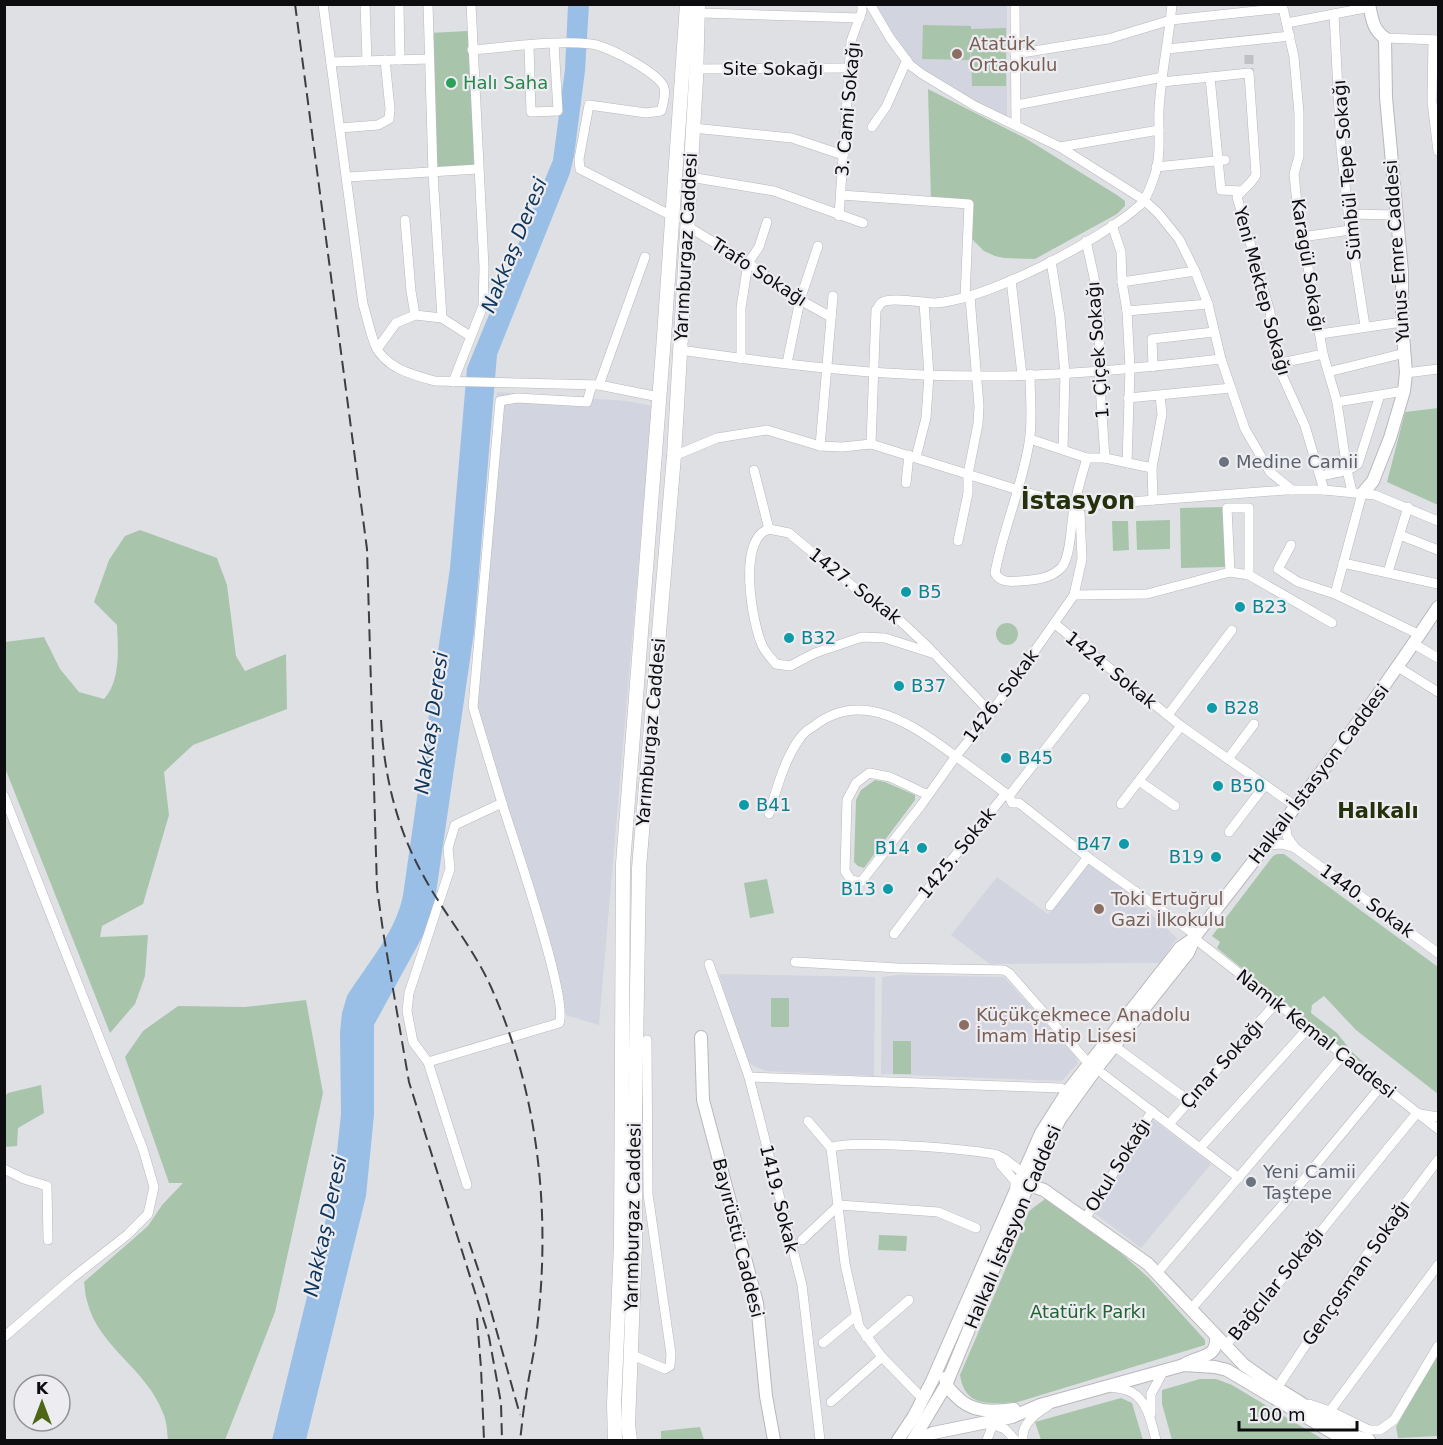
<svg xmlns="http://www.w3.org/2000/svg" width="1443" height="1445" font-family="'DejaVu Sans',sans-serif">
<rect width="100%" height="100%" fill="#dfe0e4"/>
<g fill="#d2d4df">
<polygon points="877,5 1007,5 1007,117 965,100 919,69 895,40"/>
<polygon points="497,392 627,401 652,406 599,1025 566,1015 469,701"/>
<polygon points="1086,862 1124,888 1177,938 1160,963 990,964 951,935 997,877 1048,914"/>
<polygon points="719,974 875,977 874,1076 765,1071 752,1065 744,1057"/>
<polygon points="898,975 1004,977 1076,1057 1078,1063 1062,1081 881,1074 882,977"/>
<polygon points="1152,1119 1211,1164 1141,1248 1093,1212"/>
</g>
<g fill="#a8c5ac">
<polygon points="923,25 971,26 971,29 1006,28 1006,86 972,86 971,47 970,60 922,59"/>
<polygon points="468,31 472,101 474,168 433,168 429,33"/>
<polygon points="928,89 1025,138 1117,195 1125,201 1125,206 1117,214 1035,259 1004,258 995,256 984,251 972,239 970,206 931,202"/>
<polygon points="1438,408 1438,505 1387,482 1405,412"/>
<polygon points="1223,507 1225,567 1181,568 1180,508"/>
<polygon points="1170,520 1170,549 1137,550 1136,521"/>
<polygon points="1112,521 1128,521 1129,550 1113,551"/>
<path d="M140,530L217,558L227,585L236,656L245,671L286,654L287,709L193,745L164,772L169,815L143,904L102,926L100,937L148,935L145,976L135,1004L110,1033L5,768V642L44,637L60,669L79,692L104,699C121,680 118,649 117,625L94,602L109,560L125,536Z"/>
<circle cx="1007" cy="634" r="11"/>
<polygon points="875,780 885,782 915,795 915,800 864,868 858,866 854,862 856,800 861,790"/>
<polygon points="1277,854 1284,854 1438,967 1438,1094 1356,1030 1324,996 1312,1005 1311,1013 1337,1033 1352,1052 1373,1071 1371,1074 1217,948 1220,942 1212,936 1273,856"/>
<polygon points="767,879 774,913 750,918 744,883"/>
<rect x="771" y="998" width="18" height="29"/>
<path d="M306,1000L323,1093L275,1312L225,1440H168C167,1432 167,1421 163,1413C147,1369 98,1347 87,1301C85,1295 85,1288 84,1282L148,1226L162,1205L183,1183H169L125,1057L143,1031L178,1006L245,1007Z"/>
<rect x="893" y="1041" width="18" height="33"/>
<polygon points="41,1085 44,1113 18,1128 17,1146 5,1147 5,1096 8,1093"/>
<path d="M1045,1199L1115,1248L1149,1278L1205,1340V1345L1018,1402C991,1403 965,1409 960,1375L1012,1254L1029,1211Z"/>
<polygon points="879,1235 907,1236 906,1251 878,1250"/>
<polygon points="1438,1353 1438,1436 1398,1438 1396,1427"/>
<polygon points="1200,1379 1216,1379 1232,1385 1324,1440 1172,1440 1162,1404 1162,1390"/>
<polygon points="1121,1398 1132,1403 1143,1440 1041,1440 1035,1422"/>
<polygon points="700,1427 704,1440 661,1440 661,1431"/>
</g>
<path fill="#9abfe7" d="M568,5H589L585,71L574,156L570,173L497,355L474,632L435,900L426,930L374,1025V1115L366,1196L306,1440H272L333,1190L341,1114L340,1032L342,1013L347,996C367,964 396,932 403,895L450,568L467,368L553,160L565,69Z"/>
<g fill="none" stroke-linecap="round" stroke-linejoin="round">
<polyline stroke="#c0c0c4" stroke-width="9" stroke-dasharray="9 4.5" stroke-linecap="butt" points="1249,55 1249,73"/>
<g stroke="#b8b8bc" stroke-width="10">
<g id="street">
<path d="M323,4L363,304C367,317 370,332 375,345C385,368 413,375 435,381L599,385L659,397"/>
<polyline points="365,4 367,61"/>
<polyline points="399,4 400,60"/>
<polyline points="428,4 433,173 442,318"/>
<polyline points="870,4 890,38 910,65 922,74 975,106 1060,147 1144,200 1158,213 1179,239 1195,271 1208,304 1221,359 1245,429 1270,472 1292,490"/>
<polyline points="1015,4 1016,125"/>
<polyline points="702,13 860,18"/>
<polyline points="1334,14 1341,148 1350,230 1365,326"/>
<polyline points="1287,23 1370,7"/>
<polyline points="1385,38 1438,40"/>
<polyline points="1433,40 1432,102 1438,151"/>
<polyline points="529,46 531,112 558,111 554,44"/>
<polyline points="1167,49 1290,36"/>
<path d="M472,50C510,47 553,40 591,44C606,45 661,74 664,88C666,96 663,104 661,111L646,113L589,105L579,159L580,169L672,216"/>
<polyline points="1015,54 1108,39 1171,20 1283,8 1294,57 1299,113 1299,156 1294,174 1297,204 1323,354 1337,402 1347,470 1352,492"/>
<polyline points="331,62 429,59"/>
<polyline points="696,69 849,68"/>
<polyline points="1210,77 1221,190 1242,191"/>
<path d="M1162,82L1249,73L1256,175C1251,184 1243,189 1237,197L1270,312L1277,364L1305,426L1324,490"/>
<polyline points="1016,105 1163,77"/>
<polyline points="872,127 886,107 907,60"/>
<polyline points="340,128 378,125 389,119 390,109 385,60"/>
<polyline points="693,128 792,138 843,155"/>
<polyline points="1060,147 1159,130"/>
<polyline points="1156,167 1225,160"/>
<polyline points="348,177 478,169"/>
<polyline points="690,177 774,191 863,223"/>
<polyline points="841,195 969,204 965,298"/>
<polyline points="1349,214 1396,215"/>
<polyline points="839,216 851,41 862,11 862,4"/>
<polyline points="405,220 411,291 415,315"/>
<polyline points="1112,225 1121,252 1122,282 1127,311 1130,368 1127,463"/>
<polyline points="687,226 748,263 800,300 831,317"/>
<polyline points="1302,237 1350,230"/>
<polyline points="1086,241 1094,277 1100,324 1099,371 1105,458"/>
<polyline points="1051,261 1060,317 1065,374 1063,449"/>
<polyline points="1011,280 1022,375"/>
<polyline points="1122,282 1195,271"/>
<polyline points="1127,311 1208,304"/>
<polyline points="1320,334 1402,322"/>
<polyline points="377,349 396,323 415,315 442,318 470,336"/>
<path d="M680,350C778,364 877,376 975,376C1057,377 1139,368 1221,359"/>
<polyline points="741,359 741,308 748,263 759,247 767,222"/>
<polyline points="787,363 800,300 818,246"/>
<polyline points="1277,364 1323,354"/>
<polyline points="1153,367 1152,339 1214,332"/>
<polyline points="1328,372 1405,353"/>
<polyline points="1406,373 1438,369"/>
<path d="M1030,374C1030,397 1033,421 1029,443C1022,487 1003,529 995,573C1000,582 1009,582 1019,581C1034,580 1051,579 1062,567C1071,555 1071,523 1074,508C1077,491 1082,474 1087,458H1105L1152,468"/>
<polyline points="453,382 483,306 484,267 471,4"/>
<polyline points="599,385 645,257"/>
<polyline points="1128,398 1231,388"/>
<polyline points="1337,402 1404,391"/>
<polyline points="1030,439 1087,458"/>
<path d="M871,444L876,310C878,308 879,305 881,303C888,296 924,303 935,303C988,299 1100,241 1140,205C1146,200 1151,186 1154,177C1162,156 1158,131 1159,109C1161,74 1169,39 1172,4"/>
<polyline points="820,446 833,296"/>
<polyline points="674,456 717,438 767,430 820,446 842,447 871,444 1018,490 1077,506 1286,490 1324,490 1375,495 1438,521"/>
<polyline points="916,457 926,418 929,375 924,303"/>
<polyline points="754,470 769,529"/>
<path d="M1321,476C1333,473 1349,472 1358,464L1380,395"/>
<polyline points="906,483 909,455"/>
<polyline points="1153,500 1152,468 1162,414 1160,396"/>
<polyline points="1400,535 1438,550"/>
<polyline points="958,541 968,493 968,474 978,424 979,406 970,297"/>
<polyline points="1291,545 1278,569 1298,582 1335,594 1420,635"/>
<polyline points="1343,563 1438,584"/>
<polyline points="1230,572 1227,508 1249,508 1249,575"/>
<polyline points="1388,572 1408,507"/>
<polyline points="1335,594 1362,494"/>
<polyline points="1074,595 1147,594 1230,572 1249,575 1332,623"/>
<polyline points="1055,624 1181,726 1295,806"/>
<polyline points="1414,644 1438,658"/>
<path d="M935,654L885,638L862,637L815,653L790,666L776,664C771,658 765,652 762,645C752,622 737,539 769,529L789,533L855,588L893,614L926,645L991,713"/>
<polyline points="1398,667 1438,692"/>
<polyline points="1168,715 1232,630"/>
<polyline points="1228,759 1254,724"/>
<polyline points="1139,781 1175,806"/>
<polyline points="928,795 890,777 869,773 856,783 847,800 845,871 851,880 861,882 922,804 956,756 991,713 1074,595 1082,559 1080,513"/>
<polyline points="4,796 143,1149 154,1187 148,1214 127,1235 71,1279 4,1337"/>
<polyline points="1009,796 1085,698"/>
<polyline points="1121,804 1181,726"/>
<path d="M769,814C777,788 784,760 800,738C803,733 809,729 814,726C863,687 916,727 958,758C975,770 992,783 1009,796L1012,803H1019L1090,859L1196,935"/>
<polyline points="1285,821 1287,836 1295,848 1438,953"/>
<polyline points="1229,832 1265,785"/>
<polyline points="1266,845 1282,844 1295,848"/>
<polyline points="1050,906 1088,857"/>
<polyline points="894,934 931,885 1006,793"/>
<polyline points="1194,938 1438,1129"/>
<polyline points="795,962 898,968 1004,970 1009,973 1089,1064"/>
<polyline points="709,964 749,1077 802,1285 820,1440"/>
<polyline points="1114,1046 1189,1101"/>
<path d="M428,1062L559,1023C570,1002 512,836 502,803"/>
<polyline points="1103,1074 1239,1178"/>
<polyline points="749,1077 1061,1088 1067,1092"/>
<polyline points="1420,1114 1438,1117"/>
<polyline points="808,1121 831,1148"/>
<polyline points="1169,1124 1276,1003"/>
<polyline points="1200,1148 1308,1028"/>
<polyline points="4,1169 24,1179 47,1186 48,1240"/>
<polyline points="467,1185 428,1062 413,1042 407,1011 409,993 450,869 448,848 455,825 502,803 473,707 500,401 517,398 587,402 592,385"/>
<polyline points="1015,1190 1015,1181 1001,1165 997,1155 1005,1159 1023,1173"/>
<polyline points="1085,1219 1152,1111"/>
<polyline points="802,1240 839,1205 938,1212 976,1228"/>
<polyline points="1157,1273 1343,1055"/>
<polyline points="1191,1309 1286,1201 1382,1085"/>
<polyline points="866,1337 909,1300"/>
<polyline points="823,1343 857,1315"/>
<path d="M1226,1345C1292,1270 1353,1190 1417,1113"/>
<polyline points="630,1354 665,1369 670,1366 671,1354 648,1194 647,1040"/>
<path d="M1110,1387C1117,1388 1127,1389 1133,1393C1148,1402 1152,1425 1156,1440"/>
<polyline points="1277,1388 1359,1265 1438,1160"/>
<path d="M923,1399L882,1357L859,1326L845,1264L831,1148C843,1139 978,1149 997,1155"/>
<polyline points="831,1402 882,1357"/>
<polyline points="1309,1404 1330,1411 1369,1430 1380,1430 1394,1420 1438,1346"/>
<polyline points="1330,1411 1438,1265"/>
<polyline points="1151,1414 1151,1394 1164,1370"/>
<polyline points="989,1423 1005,1429 1015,1440"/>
<polyline points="987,1440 993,1424"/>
<path d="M1023,1440C1021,1424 1035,1414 1048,1406"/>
</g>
</g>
<g stroke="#b8b8bc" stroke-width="14">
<g id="secondary">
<path d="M1362,494L1373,481L1390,438L1404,391L1406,373L1402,322V272L1386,97L1385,38C1373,30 1372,19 1369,4"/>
<polyline points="701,1037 703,1100 757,1303 766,1396 774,1440"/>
<polyline points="1029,1185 1044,1190 1148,1264 1244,1365 1277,1388 1335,1424 1358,1437 1369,1440"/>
<path d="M1185,1364C1201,1355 1218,1358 1216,1336"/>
<path d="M945,1378C946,1386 950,1390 955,1395C971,1413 992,1412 1014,1409"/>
<polyline points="898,1440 914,1416 932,1381 1041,1133 1067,1092 1180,948 1193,939"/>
<path d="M913,1440L946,1385L1036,1166L1060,1119L1096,1069L1188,953L1196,935C1280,828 1363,720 1438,607"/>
<polyline points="917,1440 933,1433 1012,1417 1040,1405 1184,1365 1215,1367 1227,1370 1345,1440"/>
</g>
</g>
<g stroke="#b8b8bc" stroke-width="15">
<g id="primary">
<polyline points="615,1440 614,1404 621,1245 623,864 664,337 687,4"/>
<polyline points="630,1440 628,1425 635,1244 635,1113 639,868 674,456 696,79 698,4"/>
</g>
</g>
<use href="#street" stroke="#fff" stroke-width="9"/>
<use href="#secondary" stroke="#fff" stroke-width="12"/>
<use href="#primary" stroke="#fff" stroke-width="14"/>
<g stroke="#3e3e41" stroke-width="2" stroke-dasharray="12 6" stroke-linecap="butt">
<polyline points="295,4 367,549 377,888 383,931 409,1082 489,1337 501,1403 502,1440"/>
<path d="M381,720C384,774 396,827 423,875C444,914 473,947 491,987C539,1094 551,1214 537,1329C535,1351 529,1373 526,1396C523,1410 522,1426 520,1440"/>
<polyline points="469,1242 486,1293 520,1415"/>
<polyline points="477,1318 481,1368 484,1440"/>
</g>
</g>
<g fill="#8d6e63" stroke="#ededf1" stroke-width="2">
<circle cx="957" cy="54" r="6"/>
<circle cx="1099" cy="909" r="6"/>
<circle cx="964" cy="1025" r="6"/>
</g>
<circle fill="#2e9e5b" stroke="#ededf1" stroke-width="2" cx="451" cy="83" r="6"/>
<g fill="#6b7280" stroke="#ededf1" stroke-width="2">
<circle cx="1224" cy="462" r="6"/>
<circle cx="1251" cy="1182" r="6"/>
</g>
<g fill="#0f9aa8" stroke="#ededf1" stroke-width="2">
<circle cx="906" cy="592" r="6"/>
<circle cx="1240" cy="607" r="6"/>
<circle cx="789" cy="638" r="6"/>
<circle cx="899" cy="686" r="6"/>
<circle cx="1212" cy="708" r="6"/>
<circle cx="1006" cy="758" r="6"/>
<circle cx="1218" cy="786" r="6"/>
<circle cx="744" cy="805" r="6"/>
<circle cx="1124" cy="844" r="6"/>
<circle cx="922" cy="848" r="6"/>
<circle cx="1216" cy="857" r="6"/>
<circle cx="888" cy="889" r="6"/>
</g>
<g text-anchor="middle" stroke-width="4.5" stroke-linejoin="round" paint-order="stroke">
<g font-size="18" fill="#785e54" stroke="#ededf1" text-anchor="start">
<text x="969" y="50">Atatürk<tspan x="969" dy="21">Ortaokulu</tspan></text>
<text x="1111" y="905">Toki Ertuğrul<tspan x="1111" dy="21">Gazi İlkokulu</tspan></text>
<text x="976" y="1021">Küçükçekmece Anadolu<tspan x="976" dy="21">İmam Hatip Lisesi</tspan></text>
</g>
<g font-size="18" fill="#0d0d0f" stroke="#ededf1">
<text x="773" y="75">Site Sokağı</text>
<text transform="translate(848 109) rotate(-85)" y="6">3. Cami Sokağı</text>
<text transform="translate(1347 170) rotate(-95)" y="6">Sümbül Tepe Sokağı</text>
<text transform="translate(686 247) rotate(-87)" y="6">Yarımburgaz Caddesi</text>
<text transform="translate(1397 251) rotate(-94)" y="6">Yunus Emre Caddesi</text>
<text transform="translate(1308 265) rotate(81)" y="6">Karagül Sokağı</text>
<text transform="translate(759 272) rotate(33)" y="6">Trafo Sokağı</text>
<text transform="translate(1262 291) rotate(75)" y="6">Yeni Mektep Sokağı</text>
<text transform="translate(1098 350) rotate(-94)" y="6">1. Çiçek Sokağı</text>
<text transform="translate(855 586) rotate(38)" y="6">1427. Sokak</text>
<text transform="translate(1111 670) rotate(39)" y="6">1424. Sokak</text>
<text transform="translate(1001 696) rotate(-53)" y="6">1426. Sokak</text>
<text transform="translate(651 732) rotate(-85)" y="6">Yarımburgaz Caddesi</text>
<text transform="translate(1319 774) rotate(-53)" y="6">Halkalı İstasyon Caddesi</text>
<text transform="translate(957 853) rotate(-51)" y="6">1425. Sokak</text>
<text transform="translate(1367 901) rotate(36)" y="6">1440. Sokak</text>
<text transform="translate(1316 1034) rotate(38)" y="6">Namık Kemal Caddesi</text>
<text transform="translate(1222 1064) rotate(-48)" y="6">Çınar Sokağı</text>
<text transform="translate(1118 1165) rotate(-58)" y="6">Okul Sokağı</text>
<text transform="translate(779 1199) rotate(76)" y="6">1419. Sokak</text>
<text transform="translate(633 1217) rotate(-89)" y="6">Yarımburgaz Caddesi</text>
<text transform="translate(1013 1227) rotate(-67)" y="6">Halkalı İstasyon Caddesi</text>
<text transform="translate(738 1238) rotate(76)" y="6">Bayırüstü Caddesi</text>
<text transform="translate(1356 1273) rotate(-55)" y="6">Gençosman Sokağı</text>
<text transform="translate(1276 1284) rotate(-51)" y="6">Bağcılar Sokağı</text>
</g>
<g font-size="18" fill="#27864d" stroke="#ededf1" text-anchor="start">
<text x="463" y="89">Halı Saha</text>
</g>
<g font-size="18" fill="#5b616d" stroke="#ededf1" text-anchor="start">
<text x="1236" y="468">Medine Camii</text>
<text x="1263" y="1178">Yeni Camii<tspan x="1263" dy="21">Taştepe</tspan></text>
</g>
<g font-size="18" fill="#0d838f" stroke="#ededf1" text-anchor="start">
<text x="918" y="598">B5</text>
<text x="1252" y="613">B23</text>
<text x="801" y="644">B32</text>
<text x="911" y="692">B37</text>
<text x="1224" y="714">B28</text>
<text x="1018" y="764">B45</text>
<text x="1230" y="792">B50</text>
<text x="756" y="811">B41</text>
<text x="1112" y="850" text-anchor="end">B47</text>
<text x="910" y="854" text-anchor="end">B14</text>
<text x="1204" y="863" text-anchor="end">B19</text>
<text x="876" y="895" text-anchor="end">B13</text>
</g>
<g font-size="18" fill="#226334" stroke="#ededf1">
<text x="1088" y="1318">Atatürk Parkı</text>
</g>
<g font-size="20" font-style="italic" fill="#0e355b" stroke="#ededf1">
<text transform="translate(514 245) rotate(-68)" y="7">Nakkaş Deresi</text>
<text transform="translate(431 723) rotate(-82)" y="7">Nakkaş Deresi</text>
<text transform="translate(325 1226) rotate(-78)" y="7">Nakkaş Deresi</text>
</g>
<g font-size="21" font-weight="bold" fill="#25310c" stroke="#ededf1">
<text x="1378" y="818">Halkalı</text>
</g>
<g font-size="24" font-weight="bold" fill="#25310c" stroke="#ededf1">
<text x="1078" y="509">İstasyon</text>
</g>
</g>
<rect width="1443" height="1445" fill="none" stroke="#0d0d0f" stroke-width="12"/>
<g transform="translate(42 1403)"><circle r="28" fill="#ededf1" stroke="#939397" stroke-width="1.5"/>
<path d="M0-4.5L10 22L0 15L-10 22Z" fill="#4d6515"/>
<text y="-9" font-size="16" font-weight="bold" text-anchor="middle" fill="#0d0d0f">K</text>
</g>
<path d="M1239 1421v9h118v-9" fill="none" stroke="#0d0d0f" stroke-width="3"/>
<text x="1248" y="1421" font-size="18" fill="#0d0d0f" stroke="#ededf1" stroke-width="4.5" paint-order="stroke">100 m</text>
</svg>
